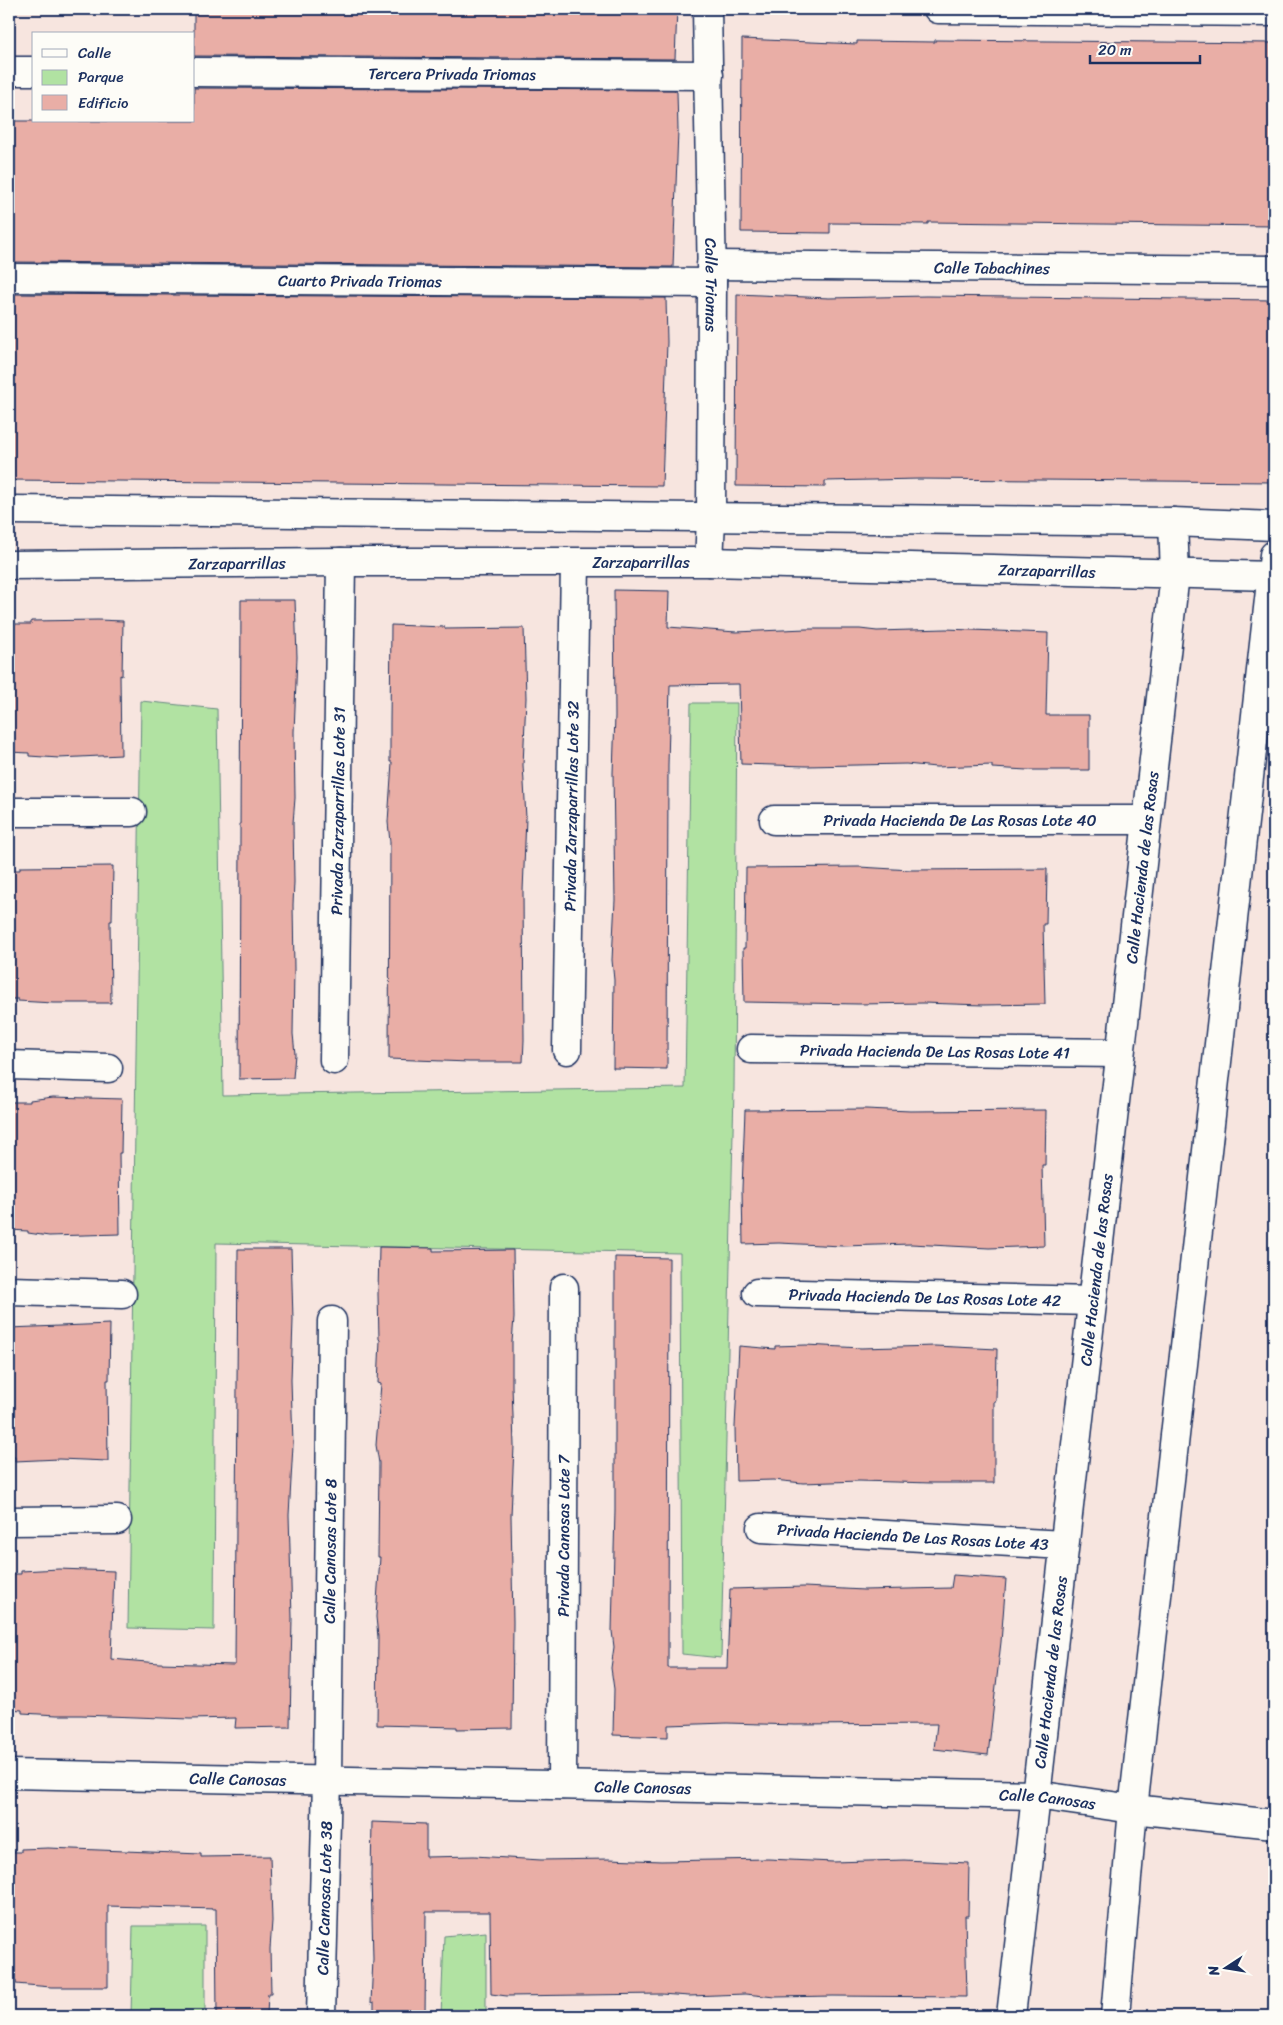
<svg xmlns="http://www.w3.org/2000/svg" width="1283" height="2025" font-family="Sriracha,sans-serif">
<rect width="100%" height="100%" fill="#f7e5df"/>
<filter id="ink" filterUnits="userSpaceOnUse"><feTurbulence type="fractalNoise" baseFrequency=".02" numOctaves="2"/><feDisplacementMap in="SourceGraphic" scale="10" xChannelSelector="R" yChannelSelector="G"/><feConvolveMatrix kernelMatrix="1 2 1 2 8 2 1 2 1" color-interpolation-filters="sRGB"/></filter>
<g filter="url(#ink)">
<g fill="#b1e2a2" stroke="#668880">
<polygon points="141,701 217,709 223,1095 685,1088 691,703 737,703 734,1089 721,1658 682,1654 680,1253 216,1243 214,1630 128,1628"/>
<polygon points="133,1926 205,1926 205,2016 131,2016"/>
<polygon points="486,1932 486,2016 441,2016 444,1936"/>
</g>
<g fill="#e9aea6" stroke="#1b2f5e">
<polygon points="194,9 677,9 675,59 194,56"/>
<polygon points="742,39 857,44 857,41 935,42 935,40 1274,43 1274,226 928,222 928,224 830,223 830,233 741,232"/>
<polygon points="194,88 674,90 677,92 678,130 673,267 9,262 9,121 194,121"/>
<polygon points="9,294 666,298 667,342 662,486 9,480"/>
<polygon points="737,294 829,298 926,296 1274,300 1274,482 919,479 825,481 825,487 736,486"/>
<polygon points="614,590 669,591 668,627 736,632 806,629 860,629 877,631 946,629 1048,633 1046,715 1089,715 1089,770 1027,770 992,768 992,765 936,767 906,764 807,766 741,764 739,684 670,685 668,765 667,1069 613,1068 614,980 612,960 615,900 613,773 615,716"/>
<polygon points="241,600 295,600 297,657 294,732 295,798 293,823 294,882 293,905 294,969 293,1034 295,1054 293,1078 239,1079"/>
<polygon points="98,620 123,621 122,676 120,675 121,755 59,758 29,756 29,753 9,752 9,624 31,624 31,621"/>
<polygon points="391,625 445,627 445,629 524,628 526,698 523,765 526,818 523,891 524,1040 523,1062 469,1062 389,1059 390,842 388,822 392,762 390,762 390,723"/>
<polygon points="113,866 112,921 110,921 111,1003 53,1003 18,1001 18,999 9,999 9,870 20,870 20,867"/>
<polygon points="859,867 911,870 1047,869 1046,924 1043,924 1045,1004 983,1005 923,1003 859,1004 744,1002 743,948 745,948 746,868"/>
<polygon points="53,1097 122,1099 121,1153 119,1153 120,1234 49,1236 28,1233 28,1231 9,1230 9,1102 30,1102 30,1100"/>
<polygon points="866,1109 910,1111 1046,1110 1045,1165 1042,1165 1044,1246 989,1248 911,1244 842,1246 779,1243 743,1244 742,1189 745,1110"/>
<polygon points="379,1247 433,1248 433,1251 513,1250 514,1318 512,1342 512,1386 514,1446 511,1516 513,1622 512,1728 457,1729 457,1727 377,1725 378,1637 376,1617 380,1557 378,1557 379,1463 376,1445 381,1384 378,1383 380,1340 379,1339 378,1294"/>
<polygon points="238,1249 291,1249 293,1320 291,1380 293,1445 289,1515 292,1618 290,1727 235,1728 236,1718 190,1719 81,1715 57,1715 22,1713 22,1710 9,1709 9,1574 21,1574 21,1571 59,1569 114,1571 111,1659 159,1663 235,1665"/>
<polygon points="615,1257 669,1258 668,1668 727,1668 730,1589 804,1587 864,1590 951,1588 953,1575 1006,1579 1001,1642 988,1755 934,1749 937,1724 795,1725 727,1723 668,1725 668,1737 613,1735 614,1689 611,1668 614,1647 612,1631 615,1511"/>
<polygon points="110,1324 109,1380 107,1380 108,1461 59,1459 15,1461 15,1457 9,1457 9,1328"/>
<polygon points="806,1345 861,1348 935,1346 997,1349 996,1401 994,1401 994,1483 932,1483 859,1481 803,1483 773,1480 736,1481 735,1427 739,1346 775,1349 775,1346"/>
<polygon points="372,1822 426,1824 426,1857 474,1856 541,1860 609,1859 661,1861 768,1859 833,1862 904,1860 969,1863 968,1916 965,1916 967,1997 833,1996 775,1997 745,1994 689,1996 661,1994 507,1996 491,1994 490,1912 426,1912 425,2016 374,2016 374,2002 371,2003 373,1959 371,1875"/>
<polygon points="48,1848 201,1854 201,1857 270,1856 272,1921 270,1949 271,1993 268,1993 267,2016 217,2016 216,1909 108,1906 108,1987 51,1987 16,1984 16,1981 9,1981 9,1852 21,1852 21,1849"/>
</g>
<g fill="none" stroke-linecap="round" stroke-linejoin="round">
<g stroke="#1b2f5e" stroke-width="31">
<g id="minor">
<path id="s1" d="M707,9L712,283L711,519L709,562"/>
<polyline points="938,9 1274,12"/>
<polyline points="9,71 34,71"/>
<path id="s2" d="M194,72L709,75"/>
<path id="s3" d="M711,265L1274,270"/>
<path id="s4" d="M9,278L712,283"/>
<polyline points="9,812 132,812"/>
<path id="s5" d="M774,820H1146"/>
<path id="s6" d="M751,1049L1120,1053"/>
<path id="s7" d="M567,1050L575,563"/>
<path id="s8" d="M334,1060L341,562"/>
<polyline points="9,1065 108,1068"/>
<polyline points="9,1291 122,1294"/>
<path id="s9" d="M757,1293L1092,1301"/>
<polyline points="9,1521 117,1520"/>
<path id="s10" d="M761,1528L1064,1545"/>
<path id="s11" d="M562,1785L564,1288"/>
<path id="s12" d="M321,2016L327,1780L332,1321"/>
<path id="s13" d="M1011,2016L1175,574L1173,522"/>
<polyline points="1115,2016 1133,1809 1274,555"/>
</g>
</g>
<g stroke="#1b2f5e" stroke-width="31">
<g id="tertiary">
<polyline points="9,510 1173,522 1274,526"/>
<path id="s14" d="M9,565L341,562H709L1274,576"/>
<path id="s15" d="M9,1774L1036,1795L1133,1809L1274,1824"/>
</g>
</g>
<use href="#minor" stroke="#fdfcf7" stroke-width="28"/>
<use href="#tertiary" stroke="#fdfcf7" stroke-width="28"/>
</g>
</g>
<g text-anchor="middle" stroke-width="5" stroke-linejoin="round" paint-order="stroke">
<g font-size="16" fill="#1b2f5e" stroke="#fdfcf7">
<text dy="6" stroke="none"><textPath href="#s2" startOffset="258">Tercera Privada Triomas</textPath></text>
<text dy="6" stroke="none"><textPath href="#s3" startOffset="281">Calle Tabachines</textPath></text>
<text dy="6" stroke="none"><textPath href="#s4" startOffset="351">Cuarto Privada Triomas</textPath></text>
<text dy="6" stroke="none"><textPath href="#s1" startOffset="276">Calle Triomas</textPath></text>
<text dy="6" stroke="none"><textPath href="#s14" startOffset="228">Zarzaparrillas</textPath></text>
<text dy="6" stroke="none"><textPath href="#s14" startOffset="632">Zarzaparrillas</textPath></text>
<text dy="6" stroke="none"><textPath href="#s14" startOffset="1038">Zarzaparrillas</textPath></text>
<text dy="6" stroke="none"><textPath href="#s7" startOffset="244">Privada Zarzaparrillas Lote 32</textPath></text>
<text dy="6" stroke="none"><textPath href="#s8" startOffset="249">Privada Zarzaparrillas Lote 31</textPath></text>
<text dy="6" stroke="none"><textPath href="#s5" startOffset="186">Privada Hacienda De Las Rosas Lote 40</textPath></text>
<text dy="6" stroke="none"><textPath href="#s13" startOffset="1156">Calle Hacienda de las Rosas</textPath></text>
<text dy="6" stroke="none"><textPath href="#s6" startOffset="184">Privada Hacienda De Las Rosas Lote 41</textPath></text>
<text dy="6" stroke="none"><textPath href="#s13" startOffset="751">Calle Hacienda de las Rosas</textPath></text>
<text dy="6" stroke="none"><textPath href="#s9" startOffset="168">Privada Hacienda De Las Rosas Lote 42</textPath></text>
<text dy="6" stroke="none"><textPath href="#s11" startOffset="249">Privada Canosas Lote 7</textPath></text>
<text dy="6" stroke="none"><textPath href="#s10" startOffset="152">Privada Hacienda De Las Rosas Lote 43</textPath></text>
<text dy="6" stroke="none"><textPath href="#s12" startOffset="465">Calle Canosas Lote 8</textPath></text>
<text dy="6" stroke="none"><textPath href="#s13" startOffset="346">Calle Hacienda de las Rosas</textPath></text>
<text dy="6" stroke="none"><textPath href="#s15" startOffset="229">Calle Canosas</textPath></text>
<text dy="6" stroke="none"><textPath href="#s15" startOffset="634">Calle Canosas</textPath></text>
<text dy="6" stroke="none"><textPath href="#s15" startOffset="1039">Calle Canosas</textPath></text>
<text dy="6" stroke="none"><textPath href="#s12" startOffset="118">Calle Canosas Lote 38</textPath></text>
</g>
</g>
<rect width="1283" height="2025" fill="none" stroke="#fdfcf7" stroke-width="30"/>
<rect x="15" y="15" width="1253" height="1995" fill="none" stroke="#1b2f5e" stroke-width="2" filter="url(#ink)"/>
<rect x="32" y="32" width="162" height="90" fill="#fdfcf7" stroke="#a3aaba"/>
<rect x="42" y="49" width="25" height="8" fill="#fdfcf7" stroke="#a3aaba"/>
<text x="78" y="58" font-size="15" fill="#1b2f5e">Calle</text>
<rect x="42" y="70" width="25" height="15" fill="#b1e2a2" stroke="#a3aaba"/>
<text x="78" y="82" font-size="15" fill="#1b2f5e">Parque</text>
<rect x="42" y="95" width="25" height="15" fill="#e9aea6" stroke="#a3aaba"/>
<text x="78" y="108" font-size="15" fill="#1b2f5e">Edificio</text>
<g transform="translate(1226 1968) rotate(258)" stroke="#fdfcf7" stroke-width="4" paint-order="stroke">
<path d="M0-4L9 19L0 12L-9 19Z" fill="#1b2f5e"/>
<text y="-8" font-size="14" font-weight="bold" text-anchor="middle" fill="#1b2f5e">N</text>
</g>
<path d="M1090 55v8h110v-8" fill="none" stroke="#1b2f5e" stroke-width="2.5"/>
<text x="1098" y="55" font-size="15" fill="#1b2f5e" stroke="#fdfcf7" stroke-width="4" paint-order="stroke">20 m</text>
</svg>
